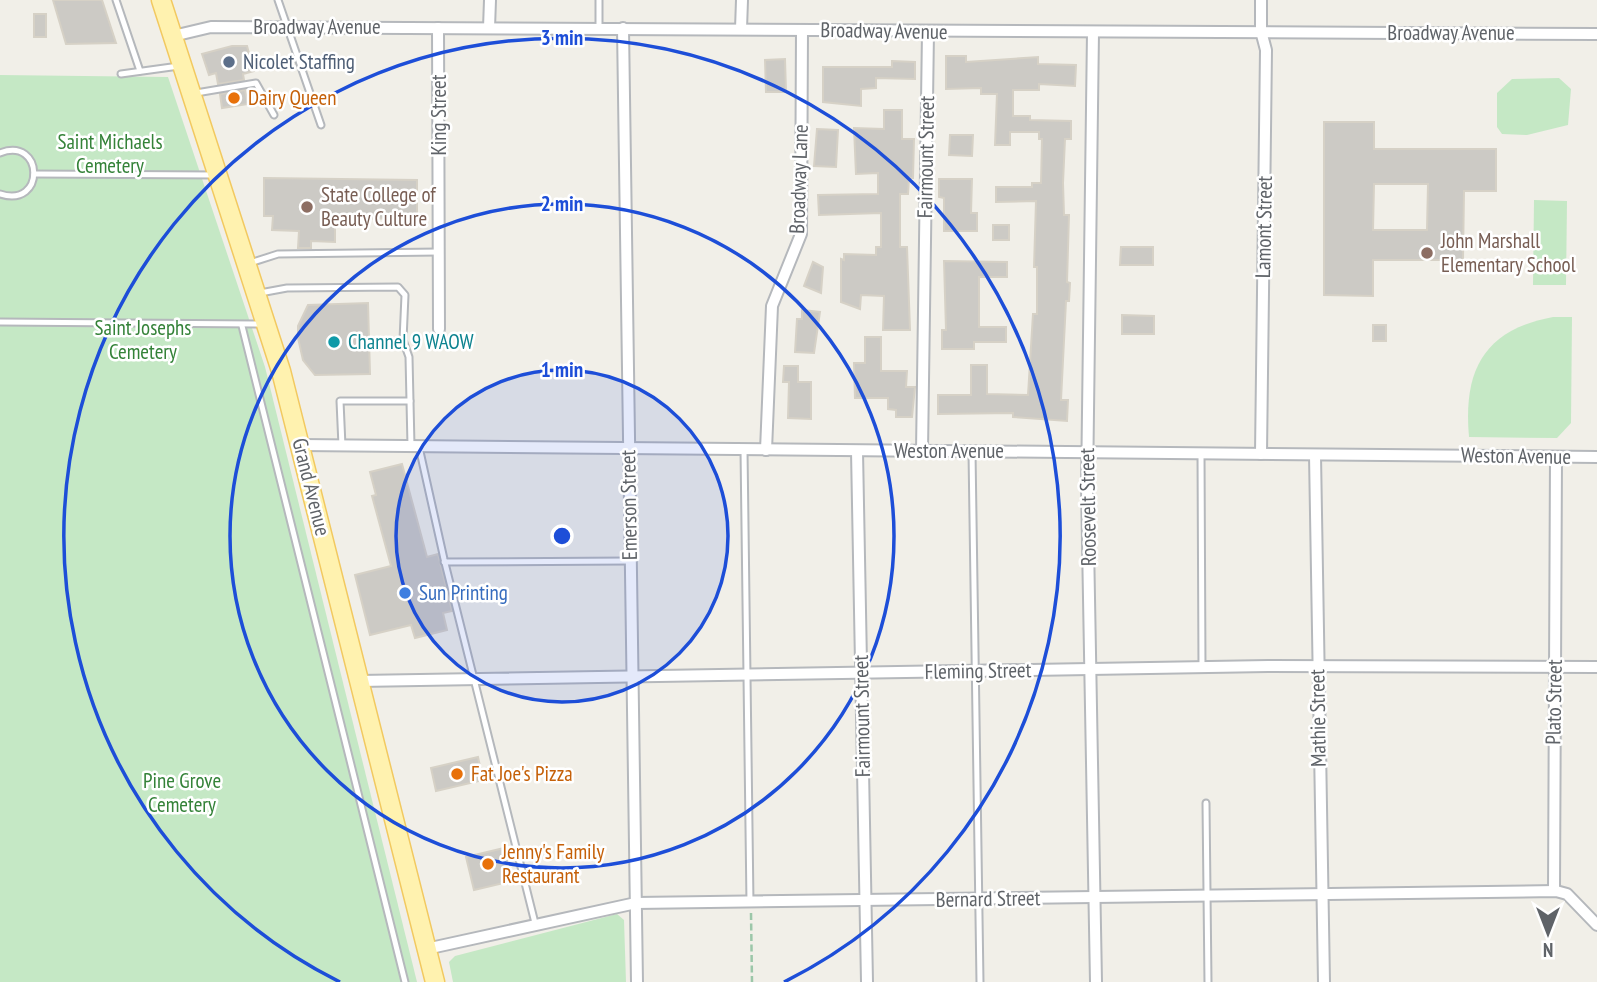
<svg xmlns="http://www.w3.org/2000/svg" width="1597" height="982" font-family="'PT Sans Narrow',sans-serif">
<rect width="100%" height="100%" fill="#f1efe8"/>
<g fill="#c5e8c5">
<polygon points="0,75 168,77 265,367 417,982 0,982"/>
<polygon points="1559,78 1571,89 1568,125 1527,135 1502,134 1497,127 1497,93 1512,79"/>
<polygon points="1534,200 1567,201 1566,285 1533,285"/>
<path d="M1553,317H1572L1571,423L1557,438L1469,437C1463,370 1484,330 1553,317Z"/>
<polygon points="617,914 624,920 626,982 453,982 449,962 455,956"/>
</g>
<g fill="#cccac5" stroke="#d6d1c6" stroke-width="2" fill-rule="evenodd">
<polygon points="53,0 102,0 116,43 66,44"/>
<rect x="34" y="14" width="12" height="23"/>
<polygon points="232,46 247,46 254,71 243,74 244,80 218,84 216,73 209,75 202,54"/>
<polygon points="946,56 966,56 966,62 1038,57 1038,64 1076,65 1075,86 1039,84 1039,90 1013,90 1013,116 1030,116 1030,120 1071,121 1071,139 1065,139 1063,183 1064,215 1069,215 1067,282 1070,283 1069,301 1066,301 1061,400 1068,400 1067,421 1013,417 1013,413 938,414 938,395 971,395 971,365 987,365 987,394 1028,395 1033,314 1037,314 1037,267 1034,267 1036,201 996,202 996,187 1032,187 1032,183 1041,183 1042,139 1039,139 1039,132 1010,132 1010,145 995,145 997,94 981,94 981,88 946,89"/>
<polygon points="785,59 786,92 766,92 765,60"/>
<polygon points="892,61 915,62 915,79 876,78 876,88 861,89 861,106 823,102 823,67 892,67"/>
<polygon points="245,90 248,104 222,108 220,94"/>
<polygon points="884,110 902,110 902,139 914,139 913,178 909,178 908,194 900,194 900,247 907,247 910,330 883,330 884,296 861,295 860,309 841,302 841,259 844,260 844,254 876,255 876,247 881,247 881,213 819,215 818,195 878,194 878,173 856,174 854,128 884,129"/>
<path d="M1324,122H1374V149H1496V191H1464L1463,260H1373V296L1324,295ZM1374,184H1428L1427,230H1373Z"/>
<polygon points="817,129 838,130 836,167 814,166"/>
<polygon points="950,135 973,135 972,156 949,155"/>
<polygon points="264,178 417,180 417,219 335,218 335,242 311,241 311,248 298,248 299,231 272,230 273,216 264,216"/>
<polygon points="939,179 972,179 971,213 977,213 977,231 944,231 944,198 939,197"/>
<rect x="993" y="225" width="16" height="15"/>
<polygon points="1121,247 1153,247 1153,265 1120,265"/>
<polygon points="944,261 1007,262 1007,277 979,277 979,327 1006,327 1006,342 974,342 974,349 942,349 942,330 946,330"/>
<polygon points="813,262 823,267 821,293 804,286"/>
<polygon points="368,303 370,374 315,375 303,360 298,338 298,326 308,305"/>
<polygon points="802,310 820,312 814,353 795,352 797,319 802,319"/>
<polygon points="1122,315 1154,316 1154,334 1122,334"/>
<rect x="1373" y="325" width="13" height="16"/>
<polygon points="865,337 881,337 881,371 907,371 906,387 915,387 912,417 896,417 896,410 888,409 888,398 855,398 854,363 865,363"/>
<polygon points="784,366 798,366 798,382 811,382 811,419 788,418 789,382 783,382"/>
<polygon points="402,464 427,557 438,554 452,611 443,613 447,630 415,638 411,625 370,635 355,575 391,566 372,496 376,495 370,472"/>
<polygon points="478,757 483,780 436,791 431,768"/>
<polygon points="504,848 512,881 474,890 466,857"/>
</g>
<g fill="none" stroke-linecap="round" stroke-linejoin="round">
<g stroke="#b5b8bc" stroke-width="9">
<g id="lane">
<polyline points="116,0 140,71"/>
<polyline points="278,0 321,125"/>
<polyline points="599,28 599,0"/>
<polyline points="121,74 179,66"/>
<polyline points="196,93 256,83 274,115"/>
<path d="M0,153C44,136 46,209 0,194"/>
<polyline points="34,174 216,175"/>
<polyline points="250,263 278,254 439,252"/>
<polyline points="260,293 287,288 398,287 405,295 403,340 409,357 411,446"/>
<polyline points="0,322 264,324"/>
<polyline points="242,326 405,982"/>
<polyline points="342,446 340,401 410,401"/>
<polyline points="419,447 444,559 535,923"/>
<polyline points="744,450 750,903"/>
<polyline points="972,452 980,982"/>
<polyline points="1201,453 1202,667"/>
<polyline points="444,562 630,561"/>
<polyline points="1206,803 1208,982"/>
</g>
</g>
<g stroke="#b5b8bc" stroke-width="14">
<g id="street">
<polyline points="438,28 439,329"/>
<polyline points="489,28 490,0"/>
<polyline points="623,28 637,982"/>
<polyline points="741,29 742,0"/>
<polyline points="1093,32 1087,488 1096,982"/>
<polyline points="173,36 211,27 1597,34"/>
<polyline points="301,445 1597,457"/>
<polyline points="766,450 772,306 801,234 802,30"/>
<polyline points="857,451 867,982"/>
<polyline points="922,451 928,32"/>
<polyline points="1261,454 1266,50 1261,31 1261,0"/>
<polyline points="1315,455 1324,982"/>
<polyline points="359,681 1268,666 1597,667"/>
<polyline points="1554,891 1556,457"/>
<polyline points="426,949 636,903 1556,891 1567,894 1597,925"/>
</g>
</g>
<g stroke="#f2c960" stroke-width="21">
<polyline id="primary" points="161,0 281,371 435,982"/>
</g>
<polyline stroke="#9cc7a9" stroke-width="2.5" stroke-dasharray="7 3.5" stroke-linecap="butt" points="751,913 752,982"/>
<use href="#lane" stroke="#fff" stroke-width="5"/>
<use href="#street" stroke="#fff" stroke-width="10"/>
<use href="#primary" stroke="#fff2af" stroke-width="18"/>
</g>
<circle cx="562" cy="536" r="166" fill="#1d4ed8" fill-opacity=".12"/>
<g fill="none" stroke="#1d4ed8" stroke-width="3.5">
<circle cx="562" cy="536" r="166"/>
<circle cx="562" cy="536" r="332"/>
<path d="M340 982A498 498 0 1 1 784 982"/>
</g>
<circle fill="#5c6f8a" stroke="#fff" stroke-width="2.5" cx="229" cy="62" r="7"/>
<g fill="#e8710a" stroke="#fff" stroke-width="2.5">
<circle cx="234" cy="98" r="7"/>
<circle cx="457" cy="774" r="7"/>
<circle cx="488" cy="864" r="7"/>
</g>
<g fill="#8d6e63" stroke="#fff" stroke-width="2.5">
<circle cx="307" cy="207" r="7"/>
<circle cx="1427" cy="253" r="7"/>
</g>
<circle fill="#0f9aa8" stroke="#fff" stroke-width="2.5" cx="334" cy="342" r="7"/>
<circle fill="#3f7fe0" stroke="#fff" stroke-width="2.5" cx="405" cy="593" r="7"/>
<g text-anchor="middle" stroke-width="5" stroke-linejoin="round" paint-order="stroke">
<g font-size="21" fill="#5f6368" stroke="#fff">
<text x="317" y="34">Broadway Avenue</text>
<text transform="translate(884 31) rotate(1)" y="7">Broadway Avenue</text>
<text x="1451" y="40">Broadway Avenue</text>
<text transform="translate(439 115) rotate(-90)" y="7">King Street</text>
<text transform="translate(926 157) rotate(-89)" y="7">Fairmount Street</text>
<text transform="translate(799 179) rotate(-88)" y="7">Broadway Lane</text>
<text transform="translate(1264 227) rotate(-89)" y="7">Lamont Street</text>
<text x="949" y="458">Weston Avenue</text>
<text transform="translate(1516 456) rotate(1)" y="7">Weston Avenue</text>
<text transform="translate(311 487) rotate(76)" y="7">Grand Avenue</text>
<text transform="translate(629 505) rotate(-91)" y="7">Emerson Street</text>
<text transform="translate(1088 507) rotate(-91)" y="7">Roosevelt Street</text>
<text transform="translate(978 671) rotate(-1)" y="7">Fleming Street</text>
<text transform="translate(1554 702) rotate(-89)" y="7">Plato Street</text>
<text transform="translate(862 716) rotate(-91)" y="7">Fairmount Street</text>
<text transform="translate(1318 718) rotate(-91)" y="7">Mathie Street</text>
<text transform="translate(988 899) rotate(-1)" y="7">Bernard Street</text>
</g>
<g font-size="21" fill="#4e5e75" stroke="#fff" text-anchor="start">
<text x="243" y="69">Nicolet Staffing</text>
</g>
<g font-size="21" fill="#c56008" stroke="#fff" text-anchor="start">
<text x="248" y="105">Dairy Queen</text>
<text x="471" y="781">Fat Joe's Pizza</text>
<text x="502" y="859">Jenny's Family<tspan x="502" dy="24">Restaurant</tspan></text>
</g>
<g font-size="21" fill="#348238" stroke="#fff">
<text x="110" y="149">Saint Michaels<tspan x="110" dy="24">Cemetery</tspan></text>
<text x="143" y="335">Saint Josephs<tspan x="143" dy="24">Cemetery</tspan></text>
<text x="182" y="788">Pine Grove<tspan x="182" dy="24">Cemetery</tspan></text>
</g>
<g font-size="21" fill="#785e54" stroke="#fff" text-anchor="start">
<text x="321" y="202">State College of<tspan x="321" dy="24">Beauty Culture</tspan></text>
<text x="1441" y="248">John Marshall<tspan x="1441" dy="24">Elementary School</tspan></text>
</g>
<g font-size="21" fill="#0d838f" stroke="#fff" text-anchor="start">
<text x="348" y="349">Channel 9 WAOW</text>
</g>
<g font-size="21" fill="#366cbe" stroke="#fff" text-anchor="start">
<text x="419" y="600">Sun Printing</text>
</g>
</g>
<circle cx="562" cy="536" r="10" fill="#1d4ed8" stroke="#fff" stroke-width="3.5"/>
<g font-size="21" text-anchor="middle" font-weight="bold" fill="#1d4ed8" stroke="#fff" stroke-width="5" stroke-linejoin="round" paint-order="stroke">
<text x="562" y="45">3 min</text>
<text x="562" y="211">2 min</text>
<text x="562" y="377">1 min</text>
</g>
<g transform="translate(1548 933) rotate(180)" stroke="#ffffff" stroke-width="5" paint-order="stroke">
<path d="M0-5L12 26L0 18L-12 26Z" fill="#5f6368"/>
<text y="-10" font-size="19" font-weight="bold" text-anchor="middle" fill="#5f6368">N</text>
</g>
</svg>
